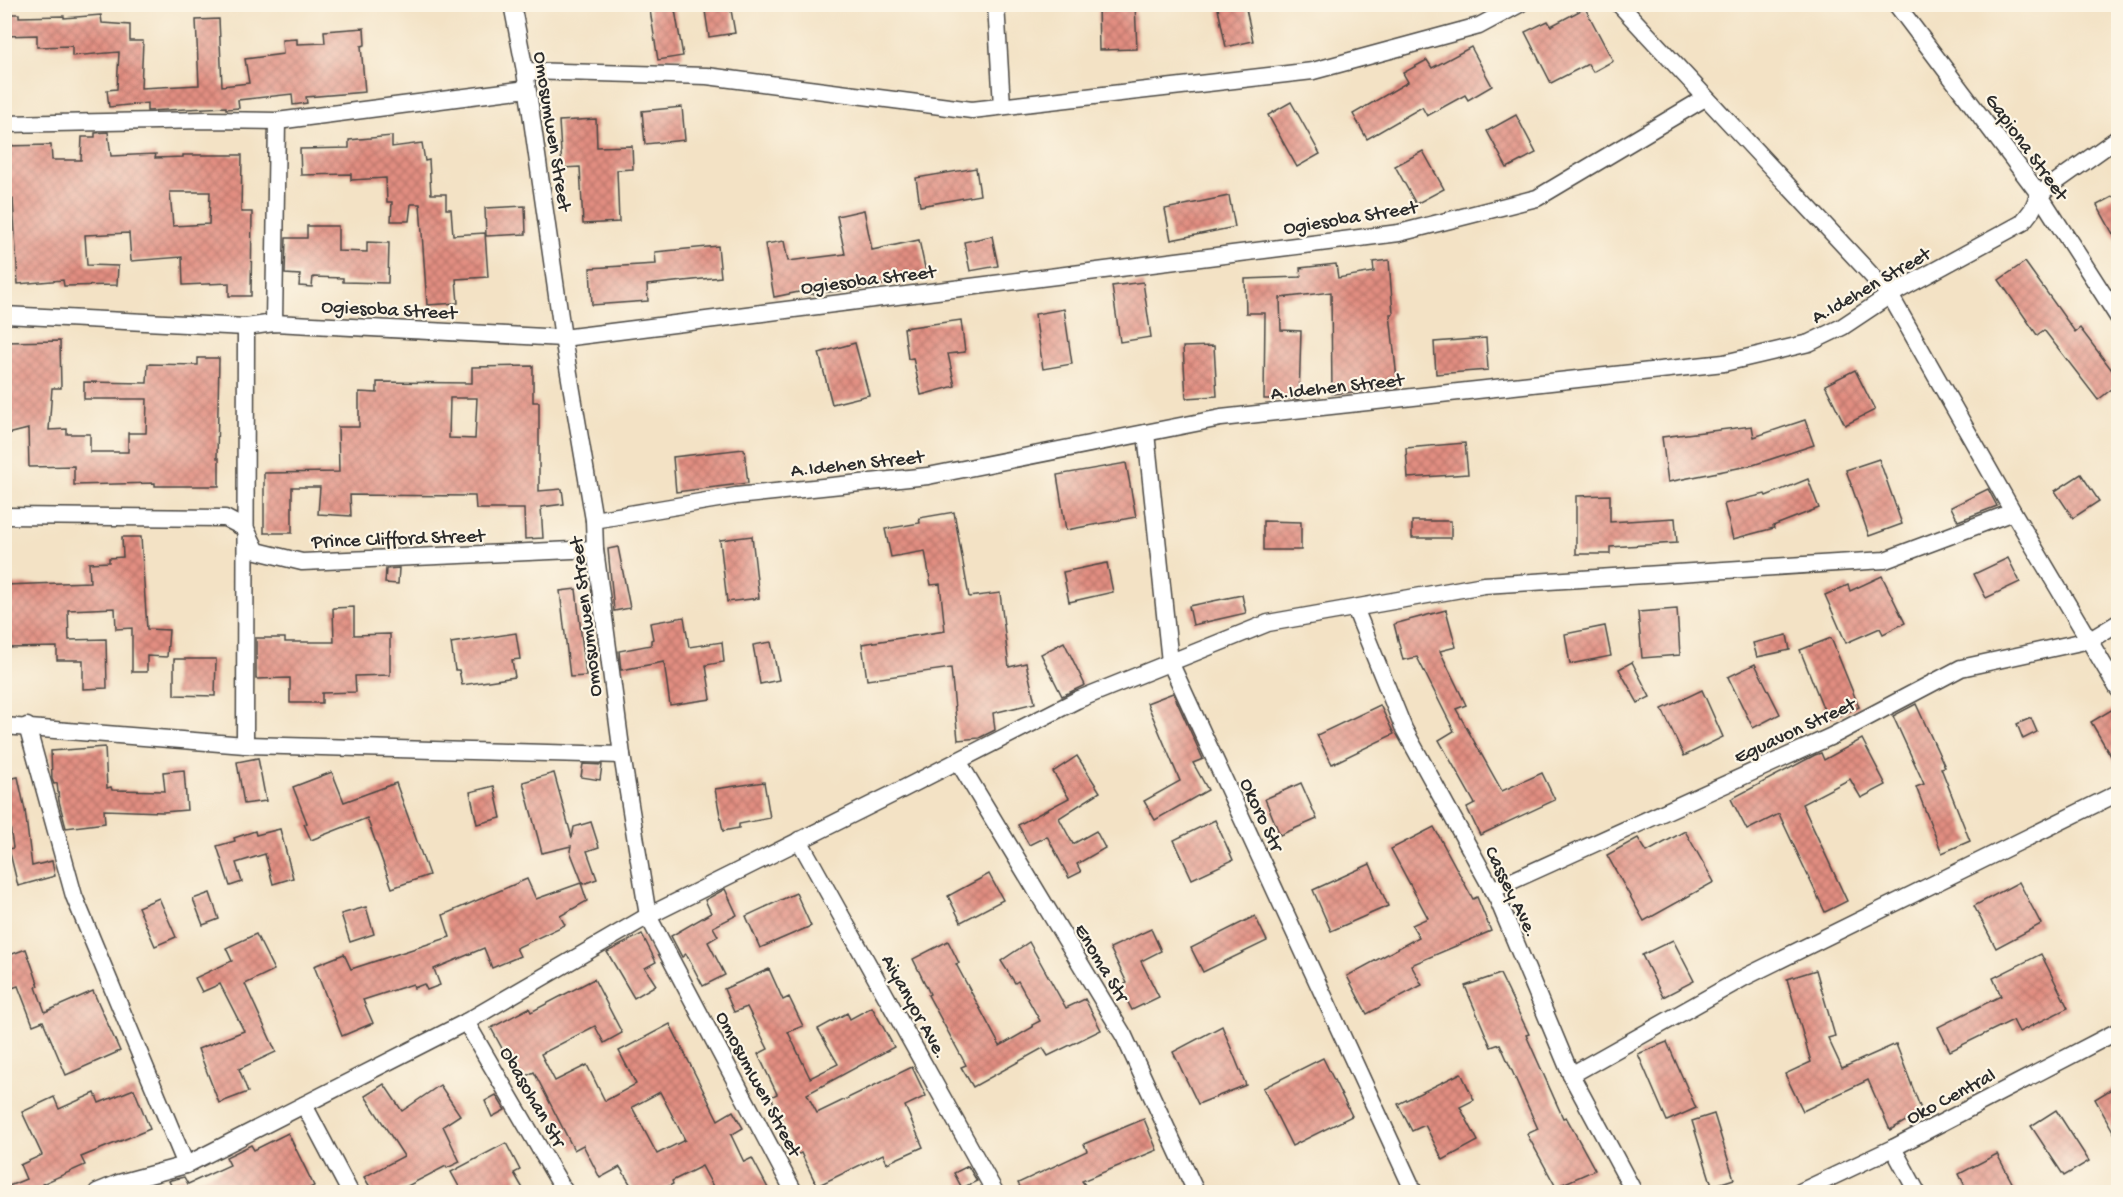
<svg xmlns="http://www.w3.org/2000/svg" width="2123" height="1197" font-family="'Gochi Hand',sans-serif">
<defs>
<pattern id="building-cross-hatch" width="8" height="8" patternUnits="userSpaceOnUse" patternTransform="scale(1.5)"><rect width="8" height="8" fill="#e28e81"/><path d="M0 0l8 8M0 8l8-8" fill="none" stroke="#b7746a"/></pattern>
</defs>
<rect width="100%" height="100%" fill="#fcf5e5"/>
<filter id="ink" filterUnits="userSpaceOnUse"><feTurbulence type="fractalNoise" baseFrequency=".0167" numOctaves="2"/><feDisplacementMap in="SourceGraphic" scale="12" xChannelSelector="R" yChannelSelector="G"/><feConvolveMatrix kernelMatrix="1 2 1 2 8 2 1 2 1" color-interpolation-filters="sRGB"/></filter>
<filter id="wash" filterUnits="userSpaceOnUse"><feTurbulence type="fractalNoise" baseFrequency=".008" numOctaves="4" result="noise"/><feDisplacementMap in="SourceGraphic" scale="24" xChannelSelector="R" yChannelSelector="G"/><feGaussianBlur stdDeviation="1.35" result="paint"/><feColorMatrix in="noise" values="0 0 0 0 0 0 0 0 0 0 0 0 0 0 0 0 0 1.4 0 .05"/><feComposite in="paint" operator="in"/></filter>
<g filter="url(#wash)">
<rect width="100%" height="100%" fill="#f3e2c5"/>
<g id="blocks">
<g fill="url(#building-cross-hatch)" fill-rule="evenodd">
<polygon points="649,4 674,4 683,56 658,60"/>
<polygon points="704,4 730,4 735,33 709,37"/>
<polygon points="1098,4 1135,4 1137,49 1099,50"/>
<polygon points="1217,4 1245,4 1253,41 1226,47"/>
<polygon points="1585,8 1613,61 1593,72 1588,64 1551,83 1525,32 1548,21 1551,26"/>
<polygon points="4,14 19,14 19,17 64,16 64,18 101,15 102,23 130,25 130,41 143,41 141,88 199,85 196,20 219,19 222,86 249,83 245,59 283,54 282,40 297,39 297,44 325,43 324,31 364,28 365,45 361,46 365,92 306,97 307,103 293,105 292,94 238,100 239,108 226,109 226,107 147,111 147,103 109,107 107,90 117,89 119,52 72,56 72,46 37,47 37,35 4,36"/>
<polygon points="1471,47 1492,86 1468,100 1465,95 1427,116 1422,107 1367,139 1353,114 1408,82 1403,73 1427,60 1432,68"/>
<polygon points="1291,102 1320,154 1297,167 1268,115"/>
<polygon points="682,107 685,140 645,144 642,111"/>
<polygon points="1516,115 1536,153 1507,168 1487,131"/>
<polygon points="596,119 597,147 632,146 633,169 617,170 619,222 583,224 580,167 562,168 559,121"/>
<path d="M108,132L111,156L156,154L155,158L183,157V155H242L241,212H252L251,296H229V283L183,285L182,257L131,261L129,233L85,235L87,265L118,266L117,285L64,286L63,280L18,284L13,199L4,200V146L51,145L52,160H81L82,137H95V133ZM170,192H210L209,224L173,226Z"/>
<polygon points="392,136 392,147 422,143 425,161 429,160 431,194 446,194 446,209 451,209 453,235 485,233 488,277 456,279 458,303 427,305 420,204 411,204 409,221 391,221 392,202 387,202 386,178 351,180 351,174 301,175 300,149 349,148 349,140"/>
<polygon points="1423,151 1444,189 1416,204 1395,166"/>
<polygon points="976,168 980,195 920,206 916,178"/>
<polygon points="2118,194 2118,243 2097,205"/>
<polygon points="1229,196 1235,227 1171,240 1165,209"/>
<polygon points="525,206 526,234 486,236 485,208"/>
<polygon points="864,210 872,250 919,240 927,277 853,290 852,289 805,295 804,291 774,297 765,244 784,241 788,261 845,254 837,216"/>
<polygon points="307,226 338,226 338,251 367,252 367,242 389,243 388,283 343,282 343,278 313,277 312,287 299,286 300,275 285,274 286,238 307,238"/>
<polygon points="992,236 998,266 970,271 964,242"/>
<polygon points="718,246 721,277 647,285 648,301 592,305 590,268 656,264 655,252"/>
<polygon points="1389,260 1393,314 1390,314 1398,388 1332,394 1331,292 1280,298 1281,330 1301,331 1299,399 1264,399 1265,313 1246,313 1245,279 1301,277 1300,268 1336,264 1338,278 1374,272 1373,262"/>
<polygon points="2025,262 2075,332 2080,328 2118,378 2118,384 2098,400 2044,330 2037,335 1999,280"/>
<polygon points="1143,282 1151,337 1120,342 1112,286"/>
<polygon points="1064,309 1072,364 1043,369 1035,314"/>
<polygon points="961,320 965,352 948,354 955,386 921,395 913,358 908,359 904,328"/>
<polygon points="1486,338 1488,370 1436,374 1434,342"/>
<polygon points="60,341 61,388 52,388 49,430 67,429 67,434 90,434 90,452 128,452 128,433 146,433 147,399 84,399 84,382 147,383 148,364 198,365 198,358 219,358 217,458 219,458 219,486 155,486 155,483 74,485 74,466 29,467 28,429 4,435 4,342"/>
<polygon points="855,343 869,395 832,404 819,353"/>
<polygon points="1214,346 1217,396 1186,398 1183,347"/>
<path d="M533,366V402H539V491L562,489L564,504L541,507L543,538L525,539L524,509H476L475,496L350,495L351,516L318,514L320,487H292V533H264V473L339,472L338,427H359V392L377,393V382L472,383V367ZM450,398H477L475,439L449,438Z"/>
<polygon points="1855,370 1875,410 1845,425 1825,385"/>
<polygon points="1805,420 1814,445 1753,465 1668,482 1662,437 1752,426 1754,437"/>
<polygon points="1465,443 1468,474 1408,478 1406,448"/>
<polygon points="744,449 748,483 676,492 673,457"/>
<polygon points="1879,459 1902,524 1869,536 1846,470"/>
<polygon points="1126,463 1136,517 1066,530 1057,475"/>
<polygon points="2081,474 2099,501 2073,518 2055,491"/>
<polygon points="1808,479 1819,508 1773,526 1774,528 1733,539 1724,504 1765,494 1766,496"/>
<polygon points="1988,489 1997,506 1958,521 1951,507"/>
<polygon points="1610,495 1610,522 1675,518 1677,543 1610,547 1610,554 1576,554 1576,496"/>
<polygon points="954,512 969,597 1000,593 1009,667 1026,663 1035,703 993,713 995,730 979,738 958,740 951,668 867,680 862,644 945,631 940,584 931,585 925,551 891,557 885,529 920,523 919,518"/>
<polygon points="1263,521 1301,522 1301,550 1263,550"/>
<rect x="1412" y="521" width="39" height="17"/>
<polygon points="752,536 759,598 727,602 720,540"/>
<polygon points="122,537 141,537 147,629 169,630 167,657 147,656 147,672 132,672 132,628 116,629 115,608 68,610 69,640 106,639 107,688 83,689 83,660 57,660 57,647 4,648 4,585 90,582 89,563 109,562 109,558 123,557"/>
<polygon points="618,547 630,608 614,611 608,549"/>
<polygon points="2008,558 2020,582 1986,598 1974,574"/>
<polygon points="1107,563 1113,592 1069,602 1063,572"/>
<polygon points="399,568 398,584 385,583 386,569"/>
<polygon points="1882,576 1905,623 1883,634 1880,628 1846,643 1825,595 1848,585 1850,591"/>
<polygon points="576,589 586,676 570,677 560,591"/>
<polygon points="1242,595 1246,613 1193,625 1189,606"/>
<polygon points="354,607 354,635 390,634 390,675 355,676 356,692 322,693 322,703 290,703 290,678 256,679 256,638 285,638 285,642 334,642 333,608"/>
<polygon points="1677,609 1680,655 1642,658 1638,612"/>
<polygon points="1446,610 1456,647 1440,651 1466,705 1456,709 1502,791 1542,773 1555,800 1480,835 1467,808 1475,804 1439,740 1454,731 1417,657 1403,660 1394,624"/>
<polygon points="684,617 689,647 722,642 724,662 706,665 711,699 670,705 664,662 621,670 619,651 651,645 651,640 653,639 650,623"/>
<polygon points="1605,626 1611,656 1570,664 1565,634"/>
<polygon points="516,633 520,659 512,660 515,677 462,685 459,670 455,670 451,643"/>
<polygon points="1787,635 1790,650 1757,657 1753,643"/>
<polygon points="1831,638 1859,707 1828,720 1800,650"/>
<polygon points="771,642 779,680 760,684 753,645"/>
<polygon points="1064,642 1085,685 1062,696 1041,654"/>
<polygon points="174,659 216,659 215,696 174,695"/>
<polygon points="1632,662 1650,697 1638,703 1619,669"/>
<polygon points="1755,664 1780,714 1753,728 1728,677"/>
<polygon points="1702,690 1723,737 1684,756 1662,709"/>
<polygon points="1173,693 1203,759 1193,763 1208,790 1155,820 1144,801 1180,781 1147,703"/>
<polygon points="1916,704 1945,767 1941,768 1970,841 1942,853 1916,787 1924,784 1893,716"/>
<polygon points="1380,705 1394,734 1332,764 1317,735"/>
<polygon points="2118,706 2118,768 2091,722"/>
<polygon points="2031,718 2037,732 2023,739 2017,724"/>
<polygon points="1862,739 1886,785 1861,798 1850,779 1802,804 1847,901 1825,912 1779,814 1747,830 1731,799 1815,755 1821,753 1824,760"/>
<polygon points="105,747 107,788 111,787 112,790 165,791 163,772 184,770 187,810 163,812 104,810 105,823 66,828 59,801 57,783 54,784 52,779 51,751"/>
<polygon points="1077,756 1100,792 1059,818 1073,844 1096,831 1105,848 1077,864 1081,872 1069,878 1047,836 1029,845 1018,825 1069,798 1053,772"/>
<polygon points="258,758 266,801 244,804 237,762"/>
<polygon points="583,764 602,765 600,780 581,777"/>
<polygon points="332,772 344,802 396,783 429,875 392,888 367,818 311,840 304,824 307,823 293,787"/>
<polygon points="554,773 572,838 574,827 591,822 599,847 587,851 597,879 583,884 570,851 571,846 542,853 523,782"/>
<polygon points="18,777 25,810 32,866 52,861 55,876 18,886 9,849 13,848 7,806 4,807 4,780"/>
<polygon points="764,782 770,818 739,824 739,828 723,831 715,789"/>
<polygon points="1301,783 1317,819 1280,835 1265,799"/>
<polygon points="494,786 501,818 477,824 470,792"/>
<polygon points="1215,820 1233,860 1192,879 1174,840"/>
<polygon points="1434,827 1473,899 1477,897 1491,931 1411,965 1422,985 1367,1014 1347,976 1419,937 1412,925 1428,918 1391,849"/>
<polygon points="280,829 293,878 273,884 265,854 236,863 242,882 230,886 217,846 235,841 234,838 255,831 256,835"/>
<polygon points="1685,831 1714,882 1644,921 1607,855 1638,838 1647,852"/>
<polygon points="1370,864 1388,906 1331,931 1313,890"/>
<polygon points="989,874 1003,900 961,922 948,896"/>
<polygon points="527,879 536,899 581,883 587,901 560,916 565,925 516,948 520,956 492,968 484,948 434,969 440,985 427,990 424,984 414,988 413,984 363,1000 373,1023 342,1036 314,966 344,954 351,969 450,937 443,915"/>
<polygon points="2019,882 2041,924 1996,948 1974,906"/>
<polygon points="725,889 737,915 713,927 718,936 708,942 725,975 703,986 686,954 682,957 671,936 711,913 705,900"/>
<polygon points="210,893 219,919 203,925 193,899"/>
<polygon points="796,893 811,926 760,948 746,916"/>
<polygon points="159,898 176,937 155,946 138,907"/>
<polygon points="366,907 374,934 350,942 341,914"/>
<polygon points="1255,916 1267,941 1203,972 1191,948"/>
<polygon points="1151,929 1161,951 1141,961 1159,997 1132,1010 1120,987 1127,983 1110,948"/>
<polygon points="256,934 274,970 245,984 276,1052 239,1069 248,1092 219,1103 198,1049 244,1031 220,984 202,992 195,978 232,961 226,948"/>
<polygon points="642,934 656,962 645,968 656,985 634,998 607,952"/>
<polygon points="1673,940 1694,981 1663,997 1642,955"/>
<polygon points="948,941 959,963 956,964 1000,1046 1033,1027 1032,1025 1040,1021 1018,981 1015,983 1001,961 1029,942 1066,1008 1085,999 1101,1030 1048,1056 1043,1048 973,1087 961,1067 966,1065 928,995 930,994 913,959"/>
<polygon points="26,949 39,986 36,987 45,1012 93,991 120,1051 66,1075 43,1021 33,1025 18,986 4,991 4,957"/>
<polygon points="2041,954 2068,1008 2019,1032 2013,1020 1950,1051 1938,1027 2001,996 1993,978"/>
<polygon points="769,969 783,1000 789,997 803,1026 788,1032 810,1078 838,1064 818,1029 847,1013 850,1019 872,1007 894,1047 807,1094 817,1113 912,1067 926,1096 905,1106 923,1147 887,1163 883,1154 817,1186 801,1153 796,1155 786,1134 788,1133 771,1097 777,1094 758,1054 768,1049 747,1007 734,1012 724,989"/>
<polygon points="1816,970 1835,1036 1828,1038 1842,1068 1896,1044 1922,1112 1890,1130 1868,1080 1803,1111 1785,1074 1811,1062 1787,979"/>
<polygon points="1500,974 1529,1034 1526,1035 1563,1118 1566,1117 1595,1170 1556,1187 1527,1134 1538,1129 1500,1044 1491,1047 1465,986"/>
<path d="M594,979L622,1033L604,1043L595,1026L541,1054L555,1081L587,1065L605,1101L636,1084L619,1051L670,1024L718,1120L733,1111L743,1128L731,1135L744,1162L752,1158L770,1192H716L702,1166L672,1181L673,1184L659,1192H635L620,1167L600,1178L583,1145L574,1150L534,1072L520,1079L505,1049L503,1050L491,1028L529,1008L531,1012ZM660,1092L685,1140L657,1154L632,1107Z"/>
<polygon points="1222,1026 1246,1085 1198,1104 1173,1052"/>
<polygon points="1667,1042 1696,1108 1667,1121 1638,1054"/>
<polygon points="1323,1058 1352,1116 1292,1146 1263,1088"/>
<polygon points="1461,1073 1474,1100 1460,1107 1478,1141 1443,1160 1425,1125 1412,1131 1398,1104"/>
<polygon points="384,1084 402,1111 440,1085 460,1115 443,1126 460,1162 447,1168 446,1166 396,1192 373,1192 364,1177 404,1156 365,1096"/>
<polygon points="2118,1085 2118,1140 2095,1099"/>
<polygon points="134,1089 150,1129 81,1157 85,1165 42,1184 44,1188 32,1192 4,1192 4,1188 26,1179 20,1165 42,1155 22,1112 54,1097 59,1109 95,1093 99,1103"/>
<polygon points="496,1095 505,1110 492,1117 485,1101"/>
<polygon points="2056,1110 2089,1161 2064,1176 2031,1126"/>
<polygon points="1714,1114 1734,1179 1712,1186 1692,1121"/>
<polygon points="1144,1119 1157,1150 1082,1181 1085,1185 1071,1192 1023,1192 1018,1183 1087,1151 1084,1144"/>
<polygon points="288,1133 314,1186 302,1192 170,1192 174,1191 169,1181 171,1180 184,1177 188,1184 230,1165 226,1157 251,1145 254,1150"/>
<polygon points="506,1143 520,1170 514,1173 525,1192 462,1192 451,1172"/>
<polygon points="1997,1154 2017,1192 1968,1192 1959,1174"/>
<polygon points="968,1166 977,1181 962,1188 954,1173"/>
</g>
</g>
</g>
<g filter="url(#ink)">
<use href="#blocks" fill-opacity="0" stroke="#494642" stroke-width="1.5"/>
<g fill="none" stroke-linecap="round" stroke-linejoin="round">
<g stroke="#494642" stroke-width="19">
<g id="minor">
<polyline points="512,4 525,71 563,338 594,520 595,549 622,755 648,916 794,1192"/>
<polyline points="996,4 1002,106"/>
<polyline points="1619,4 1890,295 2013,512 2118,689"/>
<polyline points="1896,4 2039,194 2118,317"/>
<polyline points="525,71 707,76 972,110 1313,71 1479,26 1520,4"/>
<polyline points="4,124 207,120 277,121 527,89"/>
<polyline points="4,315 246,327 274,323 563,338 1399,233 1537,198 1705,98"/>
<polyline points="274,323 277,121"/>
<polyline points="1146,433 1170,662 1414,1192"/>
<polyline points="4,516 225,518 246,529 257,551 302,562 595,549"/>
<polyline points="594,520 736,496 928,476 1221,418 1724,363 1809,343 1842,327 1890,295 2022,223 2032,210 2039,194 2118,138"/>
<polyline points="1355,608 1404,729 1498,900 1571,1075 1634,1192"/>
<polyline points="4,726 245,745 622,755"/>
<polyline points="27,726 74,896 186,1165"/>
<polyline points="245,745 246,327"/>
<polyline points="958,761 1124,1036 1196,1192"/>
<polyline points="799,840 995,1192"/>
<polyline points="1492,890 1832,736 1961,668 2090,640 2118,623"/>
<polyline points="466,1022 565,1192"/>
<polyline points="1571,1075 1745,977 2118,793"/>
<polyline points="304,1105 350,1192"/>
<polyline points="1893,1148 1917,1192"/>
<polyline points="97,1192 119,1183 186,1165 466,1022 648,916 895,793 1077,700 1268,623 1484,585 1885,560 2013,512"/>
<polyline points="1800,1192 1893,1148 2118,1031"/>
</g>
</g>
<use href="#minor" stroke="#fff" stroke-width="16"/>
</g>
</g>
<g text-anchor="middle" stroke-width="4.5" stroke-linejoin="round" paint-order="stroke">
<g font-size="20" fill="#2b2b2b" stroke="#fcf5e5">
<text transform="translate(554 131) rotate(81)" y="7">Omosumwen Street</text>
<text transform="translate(2028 146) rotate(54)" y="7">Gapiona Street</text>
<text transform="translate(1350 216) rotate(-9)" y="7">Ogiesoba Street</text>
<text transform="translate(868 278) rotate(-7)" y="7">Ogiesoba Street</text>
<text transform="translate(1870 284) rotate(-30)" y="7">A.Idehen Street</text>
<text transform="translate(389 308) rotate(3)" y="7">Ogiesoba Street</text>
<text transform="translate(1337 385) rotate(-6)" y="7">A.Idehen Street</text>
<text transform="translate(857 462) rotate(-6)" y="7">A.Idehen Street</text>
<text transform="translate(398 537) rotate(-2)" y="7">Prince Clifford Street</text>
<text transform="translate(584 617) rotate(-97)" y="7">Omosumwen Street</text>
<text transform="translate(1794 729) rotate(-25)" y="7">Eguavon Street</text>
<text transform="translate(1263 814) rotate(65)" y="7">Okoro Str</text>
<text transform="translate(1513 891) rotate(64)" y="7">Cassey Ave.</text>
<text transform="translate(1103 962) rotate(59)" y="7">Enoma Str</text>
<text transform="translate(916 1006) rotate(61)" y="7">Aiyanyor Ave.</text>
<text transform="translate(760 1083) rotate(62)" y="7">Omosumwen Street</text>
<text transform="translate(1950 1095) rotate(-28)" y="7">Oko Central</text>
<text transform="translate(534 1096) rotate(60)" y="7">Obasohan Str</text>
</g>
</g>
<rect width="2123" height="1197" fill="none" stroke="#fcf5e5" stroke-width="24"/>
</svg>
